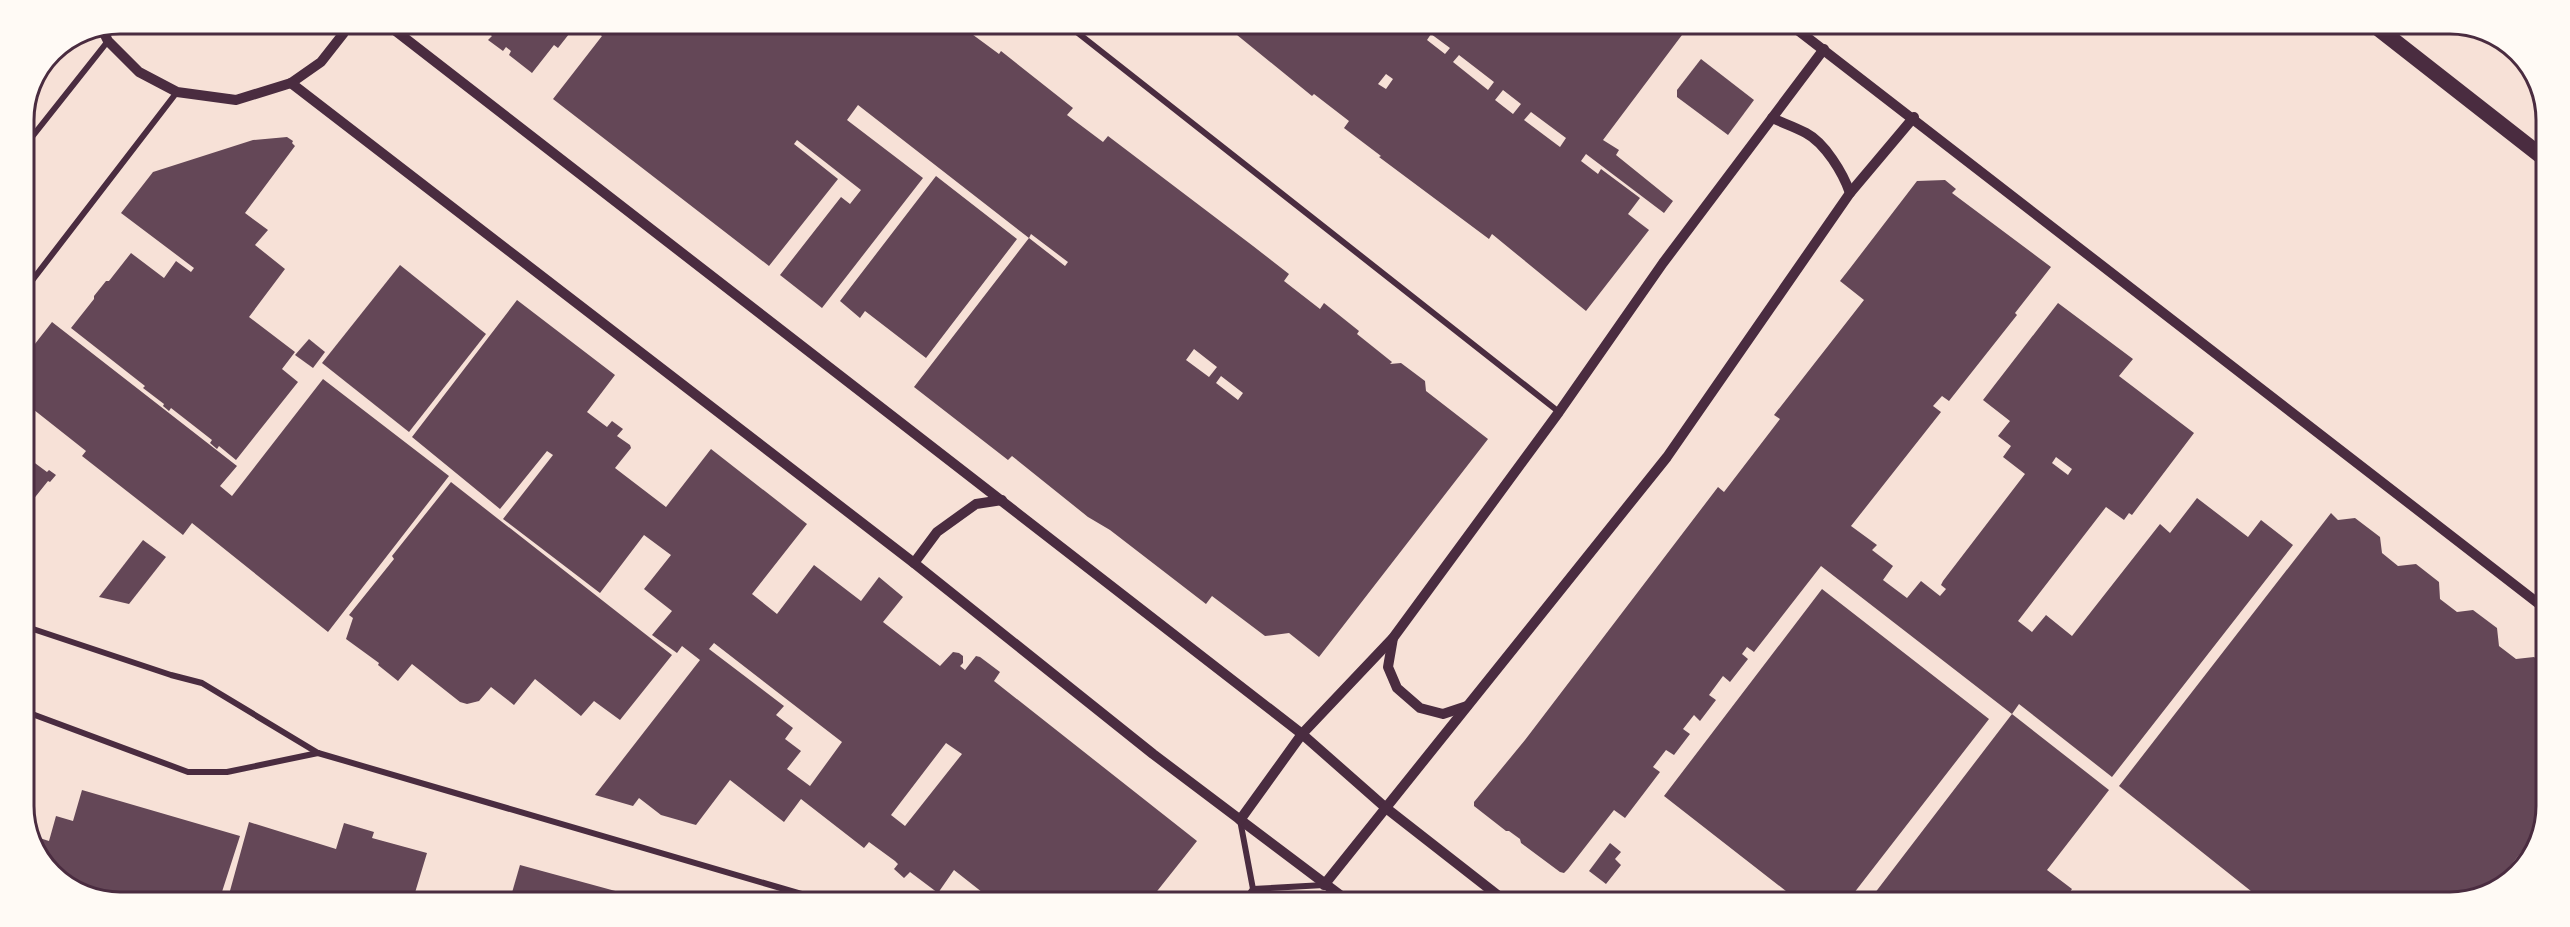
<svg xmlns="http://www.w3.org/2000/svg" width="2570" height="927" font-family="Figtree,sans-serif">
<rect width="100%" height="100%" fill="#f7e1d7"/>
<polygon fill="#ebcfc5" points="2477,29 2526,61 2528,68"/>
<g fill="#644757" fill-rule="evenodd">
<polygon points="472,25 568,25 573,29 558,48 554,45 532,73 509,55 511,51 506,47 503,51 488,40 492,36 487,32 484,35"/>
<path d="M587,25L961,26L999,54L1001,51L1073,108L1067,115L1103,142L1108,136L1253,246L1289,274L1284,281L1320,309L1324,303L1359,331L1357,334L1392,362L1390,364L1401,363L1425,381L1426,391L1488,439L1319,657L1289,633L1265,636L1212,596L1206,604L1110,530L1088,517L1012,456L1008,460L914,387L1029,238L1065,266L1068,262L1031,234L1029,238L858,105L847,120L923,178L822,308L780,275L841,197L850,204L861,190L797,140L794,144L838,179L769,266L553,99L602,36ZM1194,349L1217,367L1209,377L1186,360ZM1221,376L1243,393L1238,400L1216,383Z"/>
<path d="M1226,26L1688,27L1603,140L1619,150L1616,155L1673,201L1664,213L1586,154L1581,161L1598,174L1601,169L1640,198L1628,214L1649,230L1586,311L1492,234L1489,239L1379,157L1381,156L1344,128L1349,121L1314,94L1312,96ZM1431,34L1450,48L1445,54L1427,40ZM1459,55L1494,82L1488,90L1453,62ZM1386,74L1393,79L1386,89L1378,84ZM1503,90L1521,104L1513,114L1495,100ZM1531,112L1566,138L1560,147L1524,120Z"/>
<polygon points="1701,59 1754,100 1728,135 1677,97 1677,90"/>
<polygon points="287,137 293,141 292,143 295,146 245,213 268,230 255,245 285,269 249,317 295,352 282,369 298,382 236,460 219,446 217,449 210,443 212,440 171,408 169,411 163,406 164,404 143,388 145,386 71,328 94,299 94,296 106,281 109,281 131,253 164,278 176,261 191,272 194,268 121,213 153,172 253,140"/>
<polygon points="936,176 1017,239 926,358 865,311 860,318 840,301"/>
<path d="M1945,180L1956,189L1952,193L2051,267L2015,313L2017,315L1949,401L1942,396L1933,406L1941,412L1851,526L1877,545L1872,550L1893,566L1883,580L1907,598L1921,581L1940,596L1946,589L1941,585L1943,581L2025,474L2003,457L2011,446L1998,436L2010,421L1983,400L2058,303L2133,359L2119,376L2194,433L2132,515L2129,513L2124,520L2106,507L2018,621L2032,632L2046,615L2072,636L2160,524L2170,533L2197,498L2248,537L2261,520L2293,545L2112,777L2019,704L2012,714L1821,566L1754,652L1747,647L1742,654L1748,659L1730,682L1723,676L1709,695L1716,700L1700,721L1694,715L1683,729L1690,734L1674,755L1666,750L1653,767L1660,772L1625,818L1614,810L1568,869L1564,873L1560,872L1521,843L1520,839L1509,831H1506L1474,806V802L1525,740L1718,487L1724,492L1780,419L1774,415L1864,300L1840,281L1851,267L1917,181ZM2056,457L2072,469L2068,475L2052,463Z"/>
<polygon points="400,265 486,334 409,432 322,363"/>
<path d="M517,300L615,375L587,412L607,427L612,421L623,429L617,436L630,445L631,448L615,468L666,507L711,449L807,524L752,594L777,614L814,565L861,601L879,577L903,597L883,622L940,666L953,652L959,653L963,656V663L960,666L965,670L976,656L980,657L1000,672L994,681L1197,841L1150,900H992L954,870L938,893L910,872L904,878L894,869L898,864L895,861L869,842L864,848L801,799L784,822L730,780L696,825L661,815L639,798L633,806L595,795L700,660L682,646L677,653L652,635L672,611L644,589L671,555L644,535L600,593L503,519L553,455L547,451L500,509L412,437ZM714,643L842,742L810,786L787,769L801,751L785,739L793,728L776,715L784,706L709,649ZM946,743L962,754L905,826L891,815Z"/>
<polygon points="52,322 237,466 220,486 232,496 323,379 449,476 328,632 192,523 183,535 82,456 86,451 24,402 24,358"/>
<polygon points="309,339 325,352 313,368 295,355"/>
<polygon points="24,455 47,472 49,470 56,475 50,482 48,481 24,511"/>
<polygon points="451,482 672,655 620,720 594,701 581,716 535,679 514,705 491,687 479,701 467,704 460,702 412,664 398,681 378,665 379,663 346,639 353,618 349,615 394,559 392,556"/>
<polygon points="2331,513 2338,520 2355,518 2380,537 2382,553 2398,566 2416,564 2439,582 2440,599 2457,612 2473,610 2497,628 2499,646 2516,659 2534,657 2542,663 2541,827 2492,889 2450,903 2266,903 2119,786"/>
<polygon points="143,540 166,557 129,604 99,597"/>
<polygon points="1822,589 1989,719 1847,902 1786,902 1791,895 1664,796"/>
<polygon points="2012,714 2109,790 2047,870 2072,889 2063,902 1868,902"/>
<polygon points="82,790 240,836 220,898 90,898 44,866 33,836 49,841 56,816 73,821"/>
<polygon points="249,822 336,849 344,823 374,832 372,838 427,853 414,896 420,899 228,898"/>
<polygon points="1610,843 1621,852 1615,859 1621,865 1606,884 1589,871"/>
<polygon points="520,865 619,892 617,899 517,899 511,896"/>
</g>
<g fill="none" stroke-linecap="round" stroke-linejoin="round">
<g stroke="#4a2c40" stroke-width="6">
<polyline points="1069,26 1559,412"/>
<polyline points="24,147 108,41"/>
<polyline points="24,291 177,92"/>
<polyline points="24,626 171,675 202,683 318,753 822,900"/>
<polyline points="24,711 188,772 227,772 318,753"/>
<polyline points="1240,820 1253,889"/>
<polyline points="1245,900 1253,889 1324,885"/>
</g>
<g stroke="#4a2c40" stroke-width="10">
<polyline points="388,25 1302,734 1386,808 1505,901"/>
<polyline points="1795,28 2543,607"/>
<polyline points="103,31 108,41 139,72 177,92 236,100 291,83 321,62 343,34 348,24"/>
<polyline points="291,83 914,563 1153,754 1348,901"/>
<path d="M1772,118C1783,123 1795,127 1806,133C1825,143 1843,173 1850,193"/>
<polyline points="914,563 937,532 976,504 1002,500"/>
<polyline points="1393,638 1388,667 1397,688 1420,708 1443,714 1467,706"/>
<polyline points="1240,820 1302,734 1393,638 1559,412 1663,263 1824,49"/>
<polyline points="1324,885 1667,457 1850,193 1914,117"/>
</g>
<polyline stroke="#4a2c40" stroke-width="16" points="2379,29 2545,159"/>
</g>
<path d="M0 0H2570V927H0ZM120 34H2450A86 86 0 0 1 2536 120V806A86 86 0 0 1 2450 892H120A86 86 0 0 1 34 806V120A86 86 0 0 1 120 34Z" fill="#fffaf5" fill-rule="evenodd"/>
<path fill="none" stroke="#4a2c40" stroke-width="3" d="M120 34H2450A86 86 0 0 1 2536 120V806A86 86 0 0 1 2450 892H120A86 86 0 0 1 34 806V120A86 86 0 0 1 120 34Z"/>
</svg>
